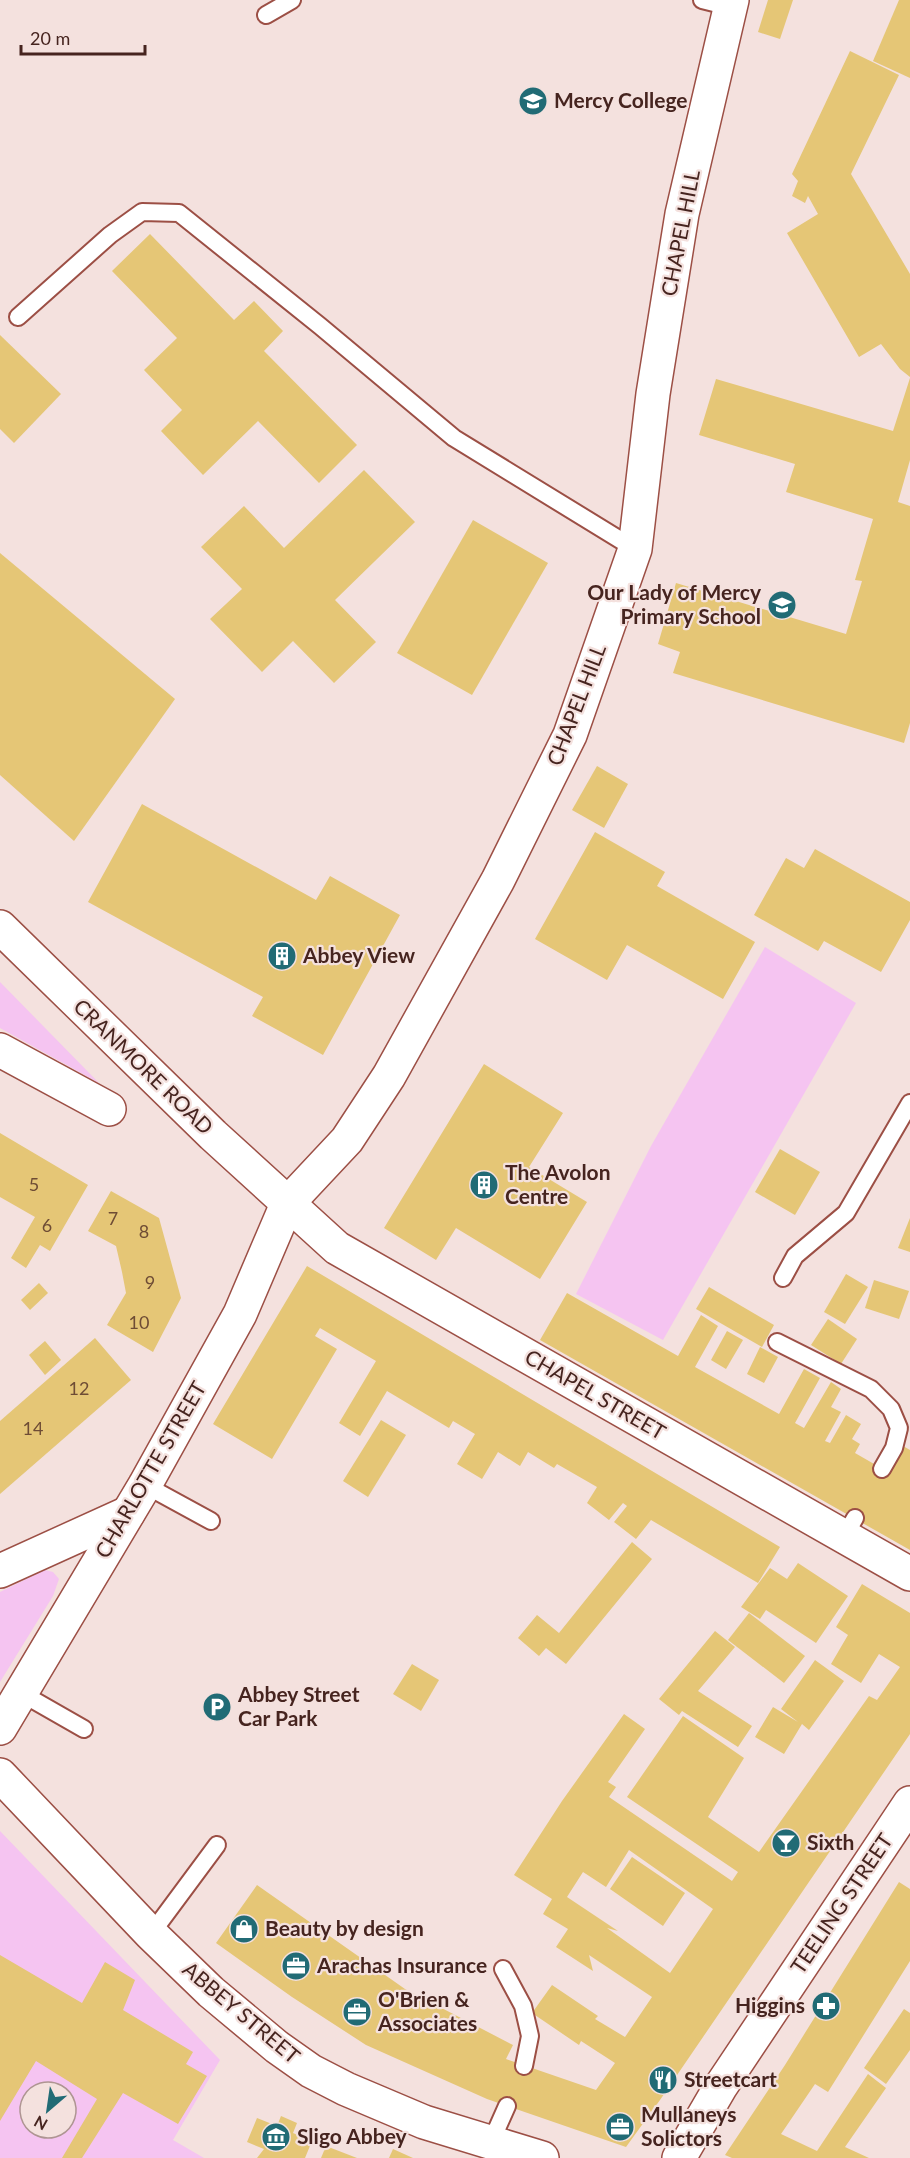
<svg xmlns="http://www.w3.org/2000/svg" width="910" height="2158" font-family="Lato,sans-serif">
<rect width="100%" height="100%" fill="#f4e1de"/>
<g fill="#f5c4f1" fill-rule="evenodd">
<polygon points="765,947 856,1003 663,1340 576,1294 651,1146"/>
<polygon points="0,982 99,1083 0,1028"/>
<polygon points="45,1570 53,1572 59,1579 53,1596 0,1682 0,1592"/>
<path d="M0,1831L220,2060L173,2140L204,2158H0ZM30,2092H66V2128H30Z"/>
</g>
<g fill="#e5c676" fill-rule="evenodd">
<polygon points="768,0 793,0 780,39 758,32"/>
<polygon points="899,0 910,0 910,78 873,61"/>
<polygon points="850,51 899,75 851,174 910,274 910,377 900,369 881,344 859,357 787,233 818,214 808,196 805,203 792,196 798,181 792,174"/>
<polygon points="150,234 234,320 254,301 283,331 264,351 357,445 319,483 258,421 203,475 161,431 182,410 144,370 177,338 112,271"/>
<polygon points="0,335 61,394 14,443 0,429"/>
<polygon points="910,378 910,460 898,502 910,506 910,723 904,743 673,673 680,652 658,644 676,583 846,634 862,581 855,580 873,519 786,492 795,464 699,435 716,379 893,431"/>
<polygon points="364,470 415,522 335,600 376,642 334,683 293,641 262,672 210,619 242,589 201,547 244,506 284,548"/>
<polygon points="473,520 548,563 472,695 397,653"/>
<polygon points="0,553 175,699 74,841 0,775"/>
<polygon points="597,766 628,784 604,828 572,810"/>
<polygon points="142,804 316,900 330,876 400,915 323,1055 252,1016 263,997 88,902"/>
<polygon points="595,832 665,872 657,886 755,942 723,999 627,945 607,980 535,939"/>
<polygon points="815,849 910,902 910,920 881,972 824,941 818,951 754,915 786,858 804,868"/>
<polygon points="484,1064 563,1113 529,1167 587,1202 540,1279 456,1228 436,1260 384,1228"/>
<polygon points="0,1133 88,1185 50,1251 40,1245 26,1268 11,1258 35,1217 0,1197"/>
<polygon points="780,1149 820,1172 795,1215 755,1192"/>
<polygon points="111,1191 159,1218 181,1298 153,1352 107,1325 126,1293 122,1272 116,1246 88,1231"/>
<polygon points="910,1218 910,1252 898,1248"/>
<polygon points="307,1266 780,1547 758,1583 651,1520 636,1539 614,1522 627,1506 623,1503 609,1520 587,1503 597,1487 557,1464 554,1468 528,1452 520,1466 498,1452 482,1479 457,1464 475,1434 453,1421 449,1428 387,1391 360,1436 339,1423 376,1361 320,1328 315,1336 337,1349 272,1459 213,1424"/>
<polygon points="846,1274 868,1287 845,1324 824,1312"/>
<polygon points="874,1280 909,1291 899,1319 865,1308"/>
<polygon points="39,1283 48,1293 30,1310 21,1300"/>
<polygon points="709,1287 774,1325 762,1347 696,1309"/>
<polygon points="567,1293 678,1356 701,1315 718,1326 695,1367 779,1414 804,1369 820,1378 795,1423 804,1428 831,1382 841,1389 831,1407 841,1412 825,1441 830,1443 846,1415 861,1424 852,1439 860,1444 855,1453 888,1472 903,1446 910,1450 910,1550 540,1340"/>
<polygon points="828,1319 857,1339 841,1364 811,1345"/>
<polygon points="727,1331 743,1340 726,1369 711,1360"/>
<polygon points="95,1338 131,1380 0,1494 0,1421"/>
<polygon points="45,1341 61,1360 45,1375 29,1355"/>
<polygon points="760,1347 778,1357 764,1383 747,1374"/>
<polygon points="381,1420 406,1435 368,1497 343,1481"/>
<polygon points="632,1542 652,1559 566,1664 546,1648 539,1656 518,1638 537,1615 559,1633"/>
<polygon points="798,1563 848,1596 816,1643 766,1610 760,1619 741,1607 770,1568 787,1579"/>
<path d="M862,1584L910,1613V1734L660,2100L626,2147L487,2099L366,2045L292,1997L216,1943L257,1885L405,1989L513,2045L506,2059L596,2090L615,2063L581,2041L579,2045L532,2013L552,1985L598,2016L595,2019L625,2037L652,1997L589,1955L593,1971L556,1947L568,1929L543,1914L552,1899L514,1875L562,1801L624,1714L645,1729L608,1782L616,1787L609,1797L732,1881L738,1872L627,1797L683,1716L744,1758L708,1817L759,1852L869,1696L877,1700L900,1667L879,1654L861,1683L831,1664L848,1635L836,1627ZM629,1850L713,1909L670,1973L607,1928L618,1931L567,1897L583,1872L606,1887Z"/>
<polygon points="749,1613 805,1656 784,1683 728,1640"/>
<polygon points="715,1631 735,1647 698,1691 752,1726 738,1747 682,1711 679,1715 659,1699"/>
<polygon points="815,1660 844,1681 809,1730 802,1724 784,1754 755,1737 773,1707 798,1722 781,1709"/>
<polygon points="412,1664 439,1680 421,1711 393,1694"/>
<polygon points="632,1857 685,1893 663,1926 610,1889"/>
<polygon points="899,1882 910,1889 910,1961 828,2092 815,2084 781,2134 817,2151 868,2074 886,2088 845,2147 869,2158 732,2158 725,2155 785,2065"/>
<polygon points="0,1955 82,2003 105,1962 135,1980 123,2010 193,2052 186,2064 207,2076 178,2124 123,2093 82,2158 62,2158 97,2099 36,2061 0,2121"/>
<polygon points="904,2009 910,2013 910,2050 886,2084 864,2068"/>
<polygon points="281,2116 297,2123 293,2133 312,2141 305,2158 257,2158 264,2149 247,2142 257,2118 277,2126"/>
<polygon points="326,2146 357,2158 321,2158"/>
<polygon points="393,2149 413,2158 389,2158"/>
</g>
<g fill="none" stroke-linecap="round" stroke-linejoin="round">
<g stroke="#9c4f45" stroke-width="20">
<g id="service">
<polyline points="702,0 730,7"/>
<polyline points="266,15 292,0"/>
<polyline points="18,317 110,235 142,212 179,213 320,326 454,438 635,549"/>
<polyline points="783,1278 795,1256 846,1213 910,1103"/>
<polyline points="777,1342 871,1389 891,1409 899,1428 894,1448 882,1469"/>
<polyline points="145,1485 211,1521"/>
<polyline points="844,1537 855,1518"/>
<polyline points="21,1693 84,1729"/>
<polyline points="151,1934 217,1845"/>
<polyline points="503,1969 523,2006 530,2036 524,2066"/>
<polyline points="491,2142 507,2106"/>
</g>
</g>
<g stroke="#9c4f45" stroke-width="36">
<polyline id="minor" points="0,1050 109,1109"/>
</g>
<g stroke="#9c4f45" stroke-width="36">
<g id="tertiary">
<polyline points="0,927 213,1135 337,1248 910,1574"/>
<polyline points="0,1571 128,1513"/>
<polyline points="0,1728 145,1485 240,1314 287,1204 347,1140 389,1076 498,880 570,735 635,549 653,394 682,214 732,0"/>
<polyline points="0,1775 151,1934 211,1992 277,2047 311,2071 346,2089 424,2122 542,2158"/>
</g>
</g>
<g stroke="#9c4f45" stroke-width="36">
<polyline id="secondary" points="679,2158 721,2086 910,1803"/>
</g>
<use href="#service" stroke="#fff" stroke-width="16"/>
<use href="#minor" stroke="#fff" stroke-width="33"/>
<use href="#tertiary" stroke="#fff" stroke-width="33"/>
<use href="#secondary" stroke="#fff" stroke-width="33"/>
</g>
<defs>
<g id="school-disc" transform="scale(1.5)"><circle r="9.5" fill="#216b75" stroke="#f4e1de"/><path d="M0-5L7-2L0 1L-7-2ZM-4 1L0 2.5L4 1V4Q0 6-4 4Z" fill="#fff"/></g>
<g id="building-disc" transform="scale(1.5)"><circle r="9.5" fill="#216b75" stroke="#f4e1de"/><path d="M-4-6H4V6H1V3H-1V6H-4ZM-2.5-4.3h1.7v1.8h-1.7ZM.8-4.3h1.7v1.8H.8ZM-2.5-1h1.7V.8h-1.7ZM.8-1h1.7V.8H.8Z" fill="#fff"/></g>
<g id="parking-disc" transform="scale(1.5)"><circle r="9.5" fill="#216b75" stroke="#f4e1de"/><path d="M-3.5-5.5H1a3.5 3.5 0 0 1 0 7H-1V5.5H-3.5ZM-1-3.4V-.6H.8a1.4 1.4 0 0 0 0-2.8Z" fill="#fff"/></g>
<g id="bar-disc" transform="scale(1.5)"><circle r="9.5" fill="#216b75" stroke="#f4e1de"/><path d="M-6-5H6L.8 .8V4.5H3.5V6h-7V4.5H-.8V.8Z" fill="#fff"/></g>
<g id="shop-disc" transform="scale(1.5)"><circle r="9.5" fill="#216b75" stroke="#f4e1de"/><path d="M-5-2.5h2.3a2.7 3.5 0 0 1 5.4 0H5L5.5 6h-11ZM-1.5-2.5h3a1.5 2.3 0 0 0-3 0Z" fill="#fff"/></g>
<g id="office-disc" transform="scale(1.5)"><circle r="9.5" fill="#216b75" stroke="#f4e1de"/><path d="M-6-3h4V-5.5h4V-3h4V5H-6ZM-1-4.5V-3h2v-1.5ZM-6 0V1H6V0Z" fill="#fff"/></g>
<g id="pharmacy-disc" transform="scale(1.5)"><circle r="9.5" fill="#216b75" stroke="#f4e1de"/><path d="M-2-6h4v4h4v4h-4v4h-4v-4h-4v-4h4Z" fill="#fff"/></g>
<g id="restaurant-disc" transform="scale(1.5)"><circle r="9.5" fill="#216b75" stroke="#f4e1de"/><path d="M-5-6h1v4h1v-4h1v4h1v-4h1v5L-1.5 .5V6h-2V.5L-5-1ZM5-6V6H3V1.5H1.5Q1.5-4 5-6Z" fill="#fff"/></g>
<g id="museum-disc" transform="scale(1.5)"><circle r="9.5" fill="#216b75" stroke="#f4e1de"/><path d="M0-6L6-3V-2H-6V-3ZM-5-1h2V3h-2ZM-1-1h2V3h-2ZM3-1h2V3H3ZM-6 4H6V6H-6Z" fill="#fff"/></g>
</defs>
<g fill-rule="evenodd">
<use href="#school-disc" x="533" y="101"/>
<use href="#school-disc" x="782" y="605"/>
<use href="#building-disc" x="282" y="956"/>
<use href="#building-disc" x="484" y="1185"/>
<use href="#parking-disc" x="217" y="1707"/>
<use href="#bar-disc" x="786" y="1843"/>
<use href="#shop-disc" x="244" y="1929"/>
<use href="#office-disc" x="296" y="1966"/>
<use href="#pharmacy-disc" x="826" y="2006"/>
<use href="#office-disc" x="357" y="2012"/>
<use href="#restaurant-disc" x="663" y="2080"/>
<use href="#office-disc" x="620" y="2127"/>
<use href="#museum-disc" x="276" y="2137"/>
</g>
<g text-anchor="middle" stroke-width="4.5" stroke-linejoin="round" paint-order="stroke">
<g font-size="18" fill="#6e4c35">
<text x="34" y="1191">5</text>
<text x="113" y="1225">7</text>
<text x="47" y="1232">6</text>
<text x="144" y="1238">8</text>
<text x="150" y="1289">9</text>
<text x="139" y="1329">10</text>
<text x="79" y="1395">12</text>
<text x="33" y="1435">14</text>
</g>
<g font-size="21" font-weight="bold" fill="#46241f" stroke="#f4e1de" text-anchor="start">
<text x="554" y="108">Mercy College</text>
<text x="761" y="600" text-anchor="end">Our Lady of Mercy<tspan x="761" dy="24">Primary School</tspan></text>
<text x="303" y="963">Abbey View</text>
<text x="505" y="1180">The Avolon<tspan x="505" dy="24">Centre</tspan></text>
<text x="238" y="1702">Abbey Street<tspan x="238" dy="24">Car Park</tspan></text>
<text x="807" y="1850">Sixth</text>
<text x="265" y="1936">Beauty by design</text>
<text x="317" y="1973">Arachas Insurance</text>
<text x="378" y="2007">O'Brien &amp;<tspan x="378" dy="24">Associates</tspan></text>
<text x="805" y="2013" text-anchor="end">Higgins</text>
<text x="684" y="2087">Streetcart</text>
<text x="641" y="2122">Mullaneys<tspan x="641" dy="24">Solictors</tspan></text>
<text x="297" y="2144">Sligo Abbey</text>
</g>
<g font-size="21" fill="#46241f" stroke="#f4e1de">
<text transform="translate(681 233) rotate(-79)" y="7">CHAPEL HILL</text>
<text transform="translate(577 705) rotate(-69)" y="7">CHAPEL HILL</text>
<text transform="translate(143 1067) rotate(44)" y="7">CRANMORE ROAD</text>
<text transform="translate(595 1395) rotate(30)" y="7">CHAPEL STREET</text>
<text transform="translate(151 1470) rotate(-60)" y="7">CHARLOTTE STREET</text>
<text transform="translate(842 1904) rotate(-56)" y="7">TEELING STREET</text>
<text transform="translate(241 2013) rotate(40)" y="7">ABBEY STREET</text>
</g>
</g>
<g transform="translate(48 2110) rotate(209)"><circle r="28" fill="#f4e1de" stroke="#ae9592" stroke-width="1.5"/>
<path d="M0-4.5L10 22L0 15L-10 22Z" fill="#216b75"/>
<text y="-9" font-size="16" font-weight="bold" text-anchor="middle" fill="#46241f">N</text>
</g>
<path d="M21 45v9h124v-9" fill="none" stroke="#46241f" stroke-width="3"/>
<text x="30" y="45" font-size="18" fill="#46241f" stroke="#f4e1de" stroke-width="4.5" paint-order="stroke">20 m</text>
</svg>
